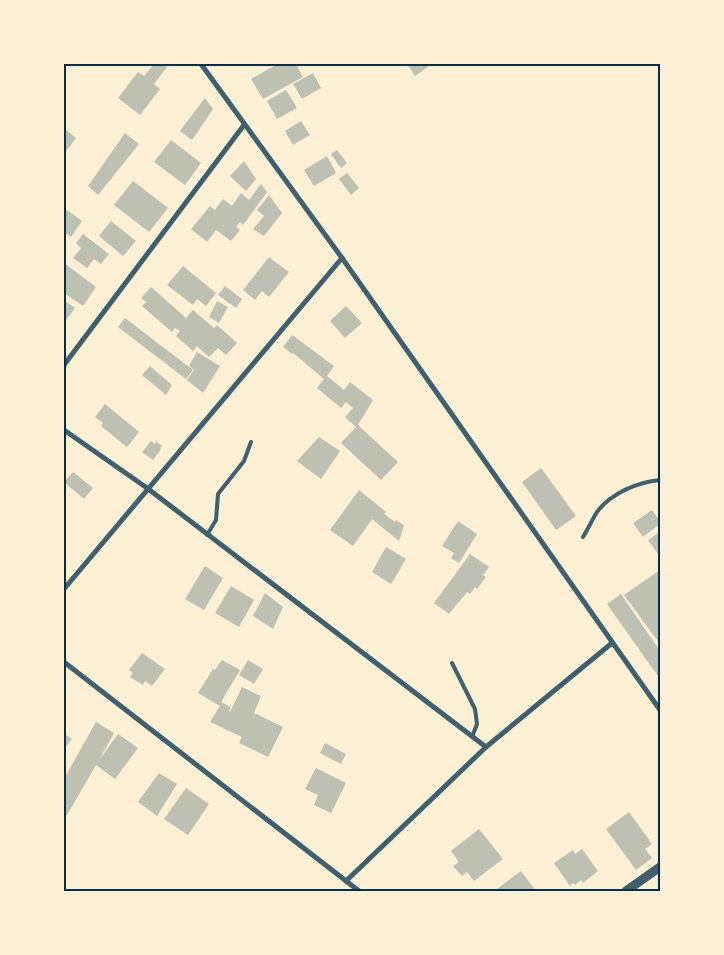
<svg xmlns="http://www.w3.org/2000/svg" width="724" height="955" font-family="Jost,sans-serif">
<rect width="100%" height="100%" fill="#fdf0d5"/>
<g fill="#bec0b2">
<polygon points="154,64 163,64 167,67 154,84 160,89 140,115 118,98 138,72 144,76"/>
<polygon points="278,64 296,64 303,77 263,99 251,79"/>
<polygon points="407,64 432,64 415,76"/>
<polygon points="313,73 321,88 302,99 293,84"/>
<polygon points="286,90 297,108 277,119 267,101"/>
<polygon points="205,98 213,109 192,140 180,131"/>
<polygon points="301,121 310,135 293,145 285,131"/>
<polygon points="64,128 76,138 64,154"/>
<polygon points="125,133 139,144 98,195 88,186"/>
<polygon points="171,140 201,163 185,185 154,162"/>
<polygon points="337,150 347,163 341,168 331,154"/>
<polygon points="327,156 336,173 314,186 304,170"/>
<polygon points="244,161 256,179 246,191 230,176"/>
<polygon points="347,173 359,188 351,195 339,179"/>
<polygon points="133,181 168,208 149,232 114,205"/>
<polygon points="261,184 267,192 243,225 240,222 236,227 240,230 231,241 216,230 207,242 191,229 210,206 215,210 223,199 232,206 241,193 249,200"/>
<polygon points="269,195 282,213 264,236 253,229 264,216 257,210"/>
<polygon points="64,208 82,221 71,237 64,232"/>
<polygon points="111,221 136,241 123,256 99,236"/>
<polygon points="83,234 109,254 101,264 94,259 87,268 73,258 81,248 76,243"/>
<polygon points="269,257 289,272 269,297 262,291 255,300 243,290"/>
<polygon points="64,263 96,287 83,306 64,293"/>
<polygon points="183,266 216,293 206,306 197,299 193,305 167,285"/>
<polygon points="225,286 242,299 236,308 218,295"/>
<polygon points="151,287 186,318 193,310 214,328 217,325 237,343 226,355 218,348 209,357 197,346 193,351 176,336 180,331 175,328 172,332 142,306 146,302 141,298"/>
<polygon points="64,300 75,308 64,323"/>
<polygon points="217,301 228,307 219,323 209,317"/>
<polygon points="346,306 362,323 345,338 330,321"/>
<polygon points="125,318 193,370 186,379 118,327"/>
<polygon points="292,335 334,366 327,376 344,390 350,382 373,400 358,425 398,462 381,480 341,443 356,427 345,417 353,408 346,402 341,408 317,388 324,379 293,353 292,354 283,347"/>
<polygon points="197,352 220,366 203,393 187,380 194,370 189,366"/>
<polygon points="150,366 172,385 166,395 142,375"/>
<polygon points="105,404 139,432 127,447 101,426 103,423 95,417"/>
<polygon points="319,437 340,451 321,479 297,461"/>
<polygon points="151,441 155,444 156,441 162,446 160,448 161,449 153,460 142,452"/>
<polygon points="541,468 576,516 556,530 522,482"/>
<polygon points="73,472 93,488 84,499 64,482"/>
<polygon points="359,490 386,512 384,514 395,522 396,520 404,525 399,541 372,519 353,546 330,530"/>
<polygon points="652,510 660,521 660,524 643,537 633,523"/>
<polygon points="458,521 477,534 459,563 451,558 454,553 442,546"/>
<polygon points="660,532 660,557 648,540"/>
<polygon points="386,547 406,559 391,584 372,572"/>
<polygon points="470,554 489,567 483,575 486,577 477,589 475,587 470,594 467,592 449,614 434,603"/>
<polygon points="205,566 223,578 204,610 185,599"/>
<polygon points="660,570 660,644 624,595"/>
<polygon points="231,586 254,600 239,627 215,613"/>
<polygon points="265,593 283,607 273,629 253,616"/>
<polygon points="621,594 660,651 660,679 607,604"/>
<polygon points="142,653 165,669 152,686 145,681 143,685 130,677 133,673 129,670"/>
<polygon points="222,660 240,670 221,702 231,707 229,711 230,712 242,687 261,696 254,713 283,727 268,757 239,743 242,737 210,722 220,706 198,693 213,669 215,670"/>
<polygon points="248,660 263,669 254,684 239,675"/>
<polygon points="96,722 114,733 99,760 118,734 138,748 115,779 96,765 67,815 64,814 64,779"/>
<polygon points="64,734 72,739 64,749"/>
<polygon points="325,743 346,754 341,764 320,753"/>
<polygon points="316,768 346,783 331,813 314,805 318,795 305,789"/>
<polygon points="159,773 177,784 157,816 138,802"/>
<polygon points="186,788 209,804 188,835 164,819"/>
<polygon points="629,812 652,844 645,849 652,858 636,870 606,829"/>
<polygon points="479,829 503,859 474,881 467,872 462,876 453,866 459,862 451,851"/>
<polygon points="582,849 598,871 583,883 581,880 575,885 573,883 570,886 554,863 573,850 575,854"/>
<polygon points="521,871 536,891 498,891 497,889"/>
</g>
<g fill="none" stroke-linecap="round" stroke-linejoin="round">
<g stroke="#3f606c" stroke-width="4">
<polyline points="207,535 216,520 218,494 244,461 251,442"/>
<path d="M583,537C588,529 592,520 597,512C611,493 638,482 660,480"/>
<polyline points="452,663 475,709 477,724 472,737"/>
</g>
<g stroke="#3f606c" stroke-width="5">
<polyline points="201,64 342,258 660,710"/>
<polyline points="64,365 244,125"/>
<polyline points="64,430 147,488 486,747"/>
<polyline points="64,589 342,258"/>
<polyline points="64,662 359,891"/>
<polyline points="346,881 486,747 612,643"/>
</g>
<polyline stroke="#3f606c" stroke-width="9" points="626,891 660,867"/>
</g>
<rect width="724" height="955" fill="none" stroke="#fdf0d5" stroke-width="130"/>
<rect x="65" y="65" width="594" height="825" fill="none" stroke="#003049" stroke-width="2"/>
</svg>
